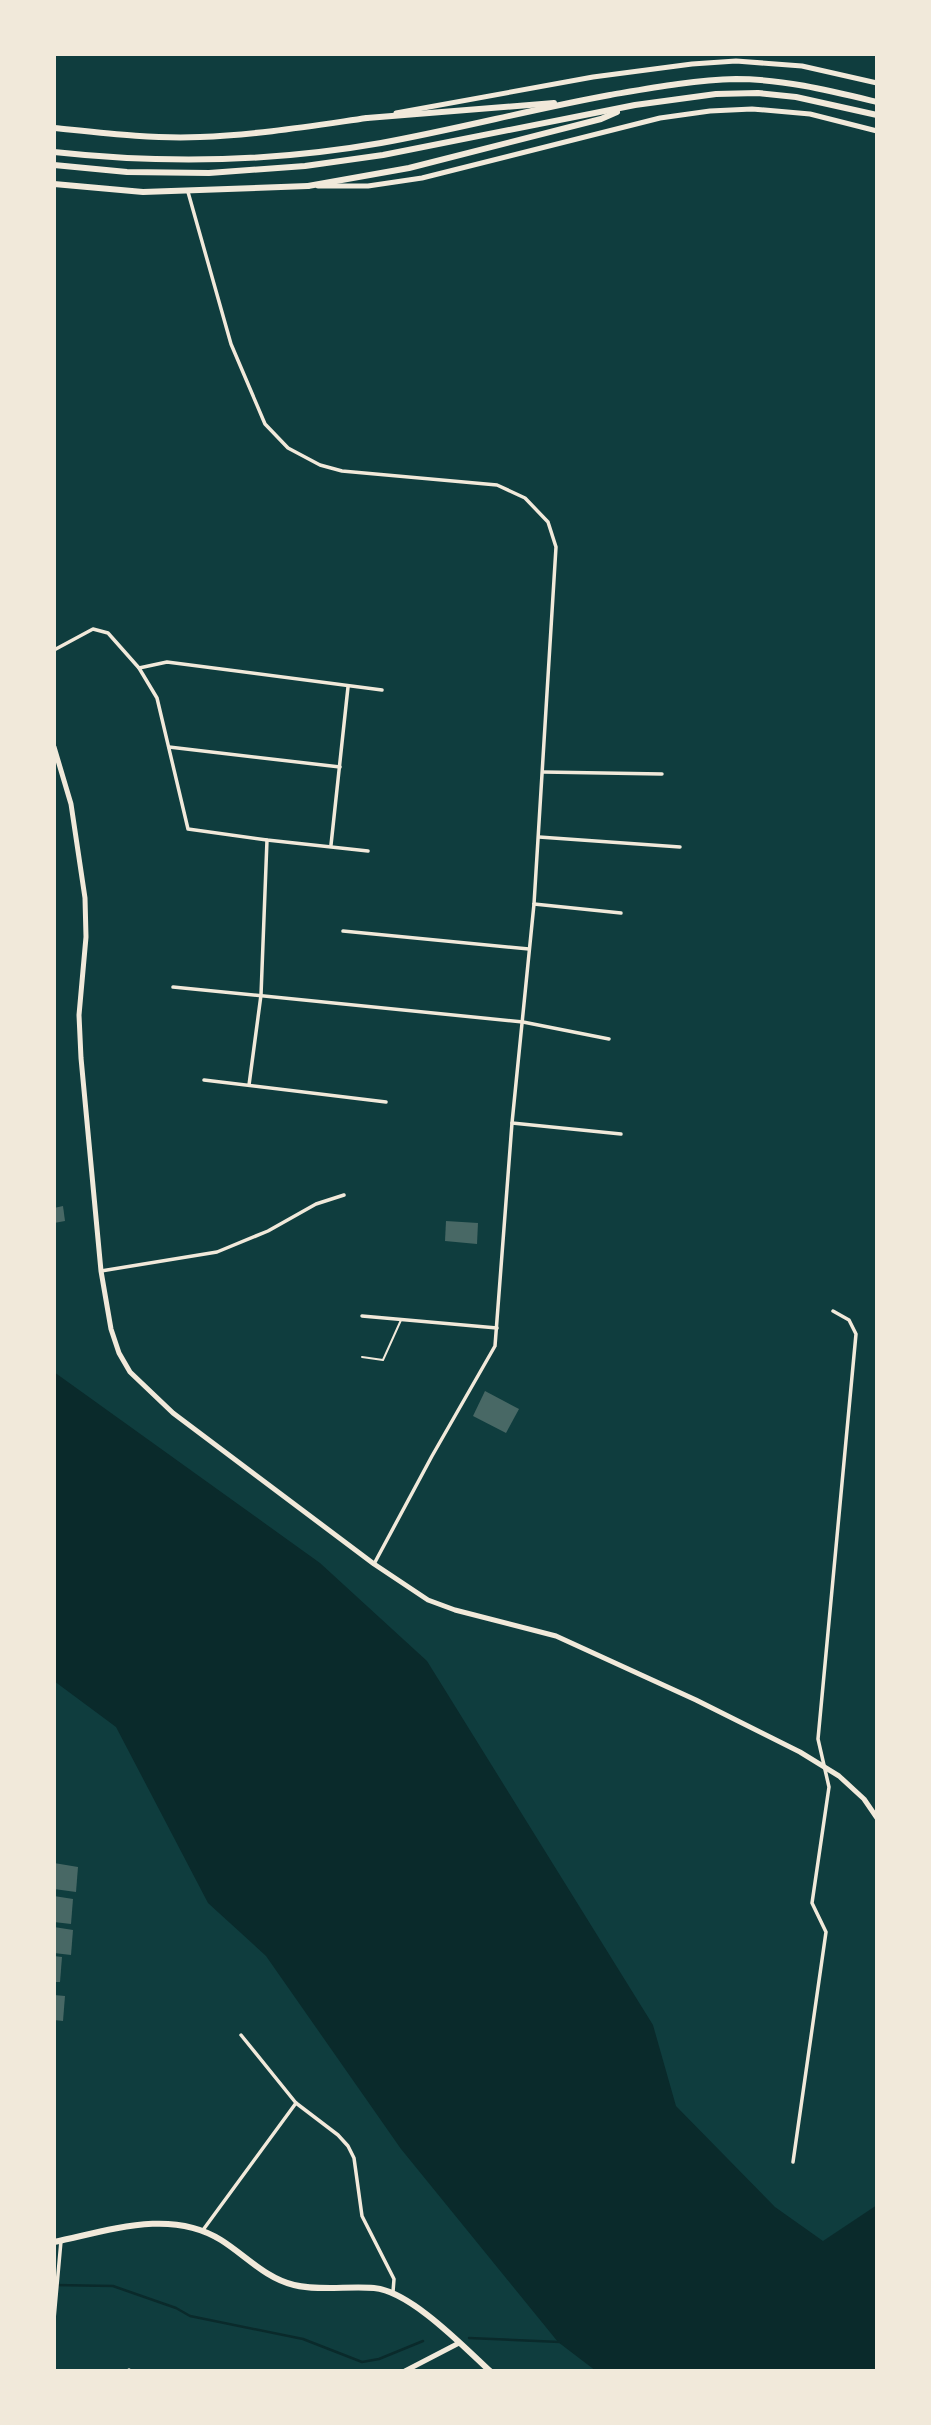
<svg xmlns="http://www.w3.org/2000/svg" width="931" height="2425" font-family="Barlow,sans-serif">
<rect width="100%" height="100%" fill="#0f3d3e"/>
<polygon fill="#0a2a2b" points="54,1372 320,1563 427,1661 653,2025 676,2106 775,2207 823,2241 877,2205 877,2371 596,2371 558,2342 401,2149 266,1956 208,1903 116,1727 54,1681"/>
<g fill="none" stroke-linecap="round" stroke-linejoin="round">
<g stroke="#0a2a2b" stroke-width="2.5">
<polyline points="54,2285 113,2286 176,2308 190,2316 303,2339 362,2362 379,2359 423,2341"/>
<polyline points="469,2338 560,2342"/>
</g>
</g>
<g fill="#486865">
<polygon points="63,1206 65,1221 54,1223 54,1208"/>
<polygon points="446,1221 478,1223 477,1244 445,1241"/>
<polygon points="485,1391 519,1409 506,1433 473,1416"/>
<polygon points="54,1863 78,1867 76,1892 54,1889"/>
<polygon points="54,1896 73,1899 71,1924 54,1922"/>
<polygon points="54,1927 73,1930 71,1955 54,1953"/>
<polygon points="54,1956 62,1957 60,1982 54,1982"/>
<polygon points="54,1995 65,1996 63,2021 54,2020"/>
</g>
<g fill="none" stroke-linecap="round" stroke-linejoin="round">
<polyline stroke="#f1e9da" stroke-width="2" points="362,1357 383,1360 401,1320"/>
<g stroke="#f1e9da" stroke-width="3.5">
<polyline points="188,192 231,344 265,424 288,448 320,465 342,471 497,485 525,498 548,522 556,547 534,904 512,1123 495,1346 432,1456 374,1564"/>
<polyline points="54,650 93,629 108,633 139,668 157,698 188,829 267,840 368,851"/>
<polyline points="139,668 167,662 382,690"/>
<polyline points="169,747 340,767"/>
<polyline points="543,772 662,774"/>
<polyline points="539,837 680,847"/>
<polyline points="331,845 348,687"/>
<polyline points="534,904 621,913"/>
<polyline points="343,931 529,949"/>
<polyline points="173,987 523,1022 609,1039"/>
<polyline points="204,1080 386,1102"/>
<polyline points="249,1085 261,995 267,840"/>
<polyline points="512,1123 621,1134"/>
<polyline points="101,1271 217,1252 268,1231 316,1204 344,1195"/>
<polyline points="362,1316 497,1328"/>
<polyline points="241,2035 296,2103 338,2135 348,2146 354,2158 362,2216 394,2279 393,2292"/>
<polyline points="793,2162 826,1932 812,1903 829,1787 818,1739 856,1334 849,1320 833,1311"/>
<polyline points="203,2230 296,2103"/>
<polyline points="54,2319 61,2241"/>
<polyline points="129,2371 129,2370"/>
</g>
<g stroke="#f1e9da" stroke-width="5">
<polyline points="54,747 71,804 85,898 86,937 79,1015 81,1058 101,1271 111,1329 119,1353 130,1372 173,1413 374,1564 428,1600 455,1610 556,1636 696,1700 800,1752 839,1776 864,1799 877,1818"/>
<polyline points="405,2371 459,2343"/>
</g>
<g stroke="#f1e9da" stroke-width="5">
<polyline points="396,113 593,77 692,64 736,61 802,66 877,83"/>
<polyline points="318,186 368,186 422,178 660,118 710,111 752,109 810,114 877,131"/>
</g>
<g stroke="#f1e9da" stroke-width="6">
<path d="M54,128C103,133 151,139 200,137C256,135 311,126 367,118"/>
<polyline points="54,184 143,192 308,186"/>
<path d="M54,2242C108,2231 170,2208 221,2240C245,2255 265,2278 294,2285C320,2291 347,2286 374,2288C410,2291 463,2346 490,2371"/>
</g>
<g stroke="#f1e9da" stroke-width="6">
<polyline points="367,118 554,103"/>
<path d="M54,152C163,164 273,162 381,143C458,129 533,109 610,95C651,88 694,80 736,79C783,79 831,91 877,102"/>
<polyline points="54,165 127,172 209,173 305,166 383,155 635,105 716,94 758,93 796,97 877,115"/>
<polyline points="308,186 409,168 601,119 617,112"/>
</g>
</g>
<rect width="931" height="2425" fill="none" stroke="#f1e9da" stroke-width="112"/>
</svg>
